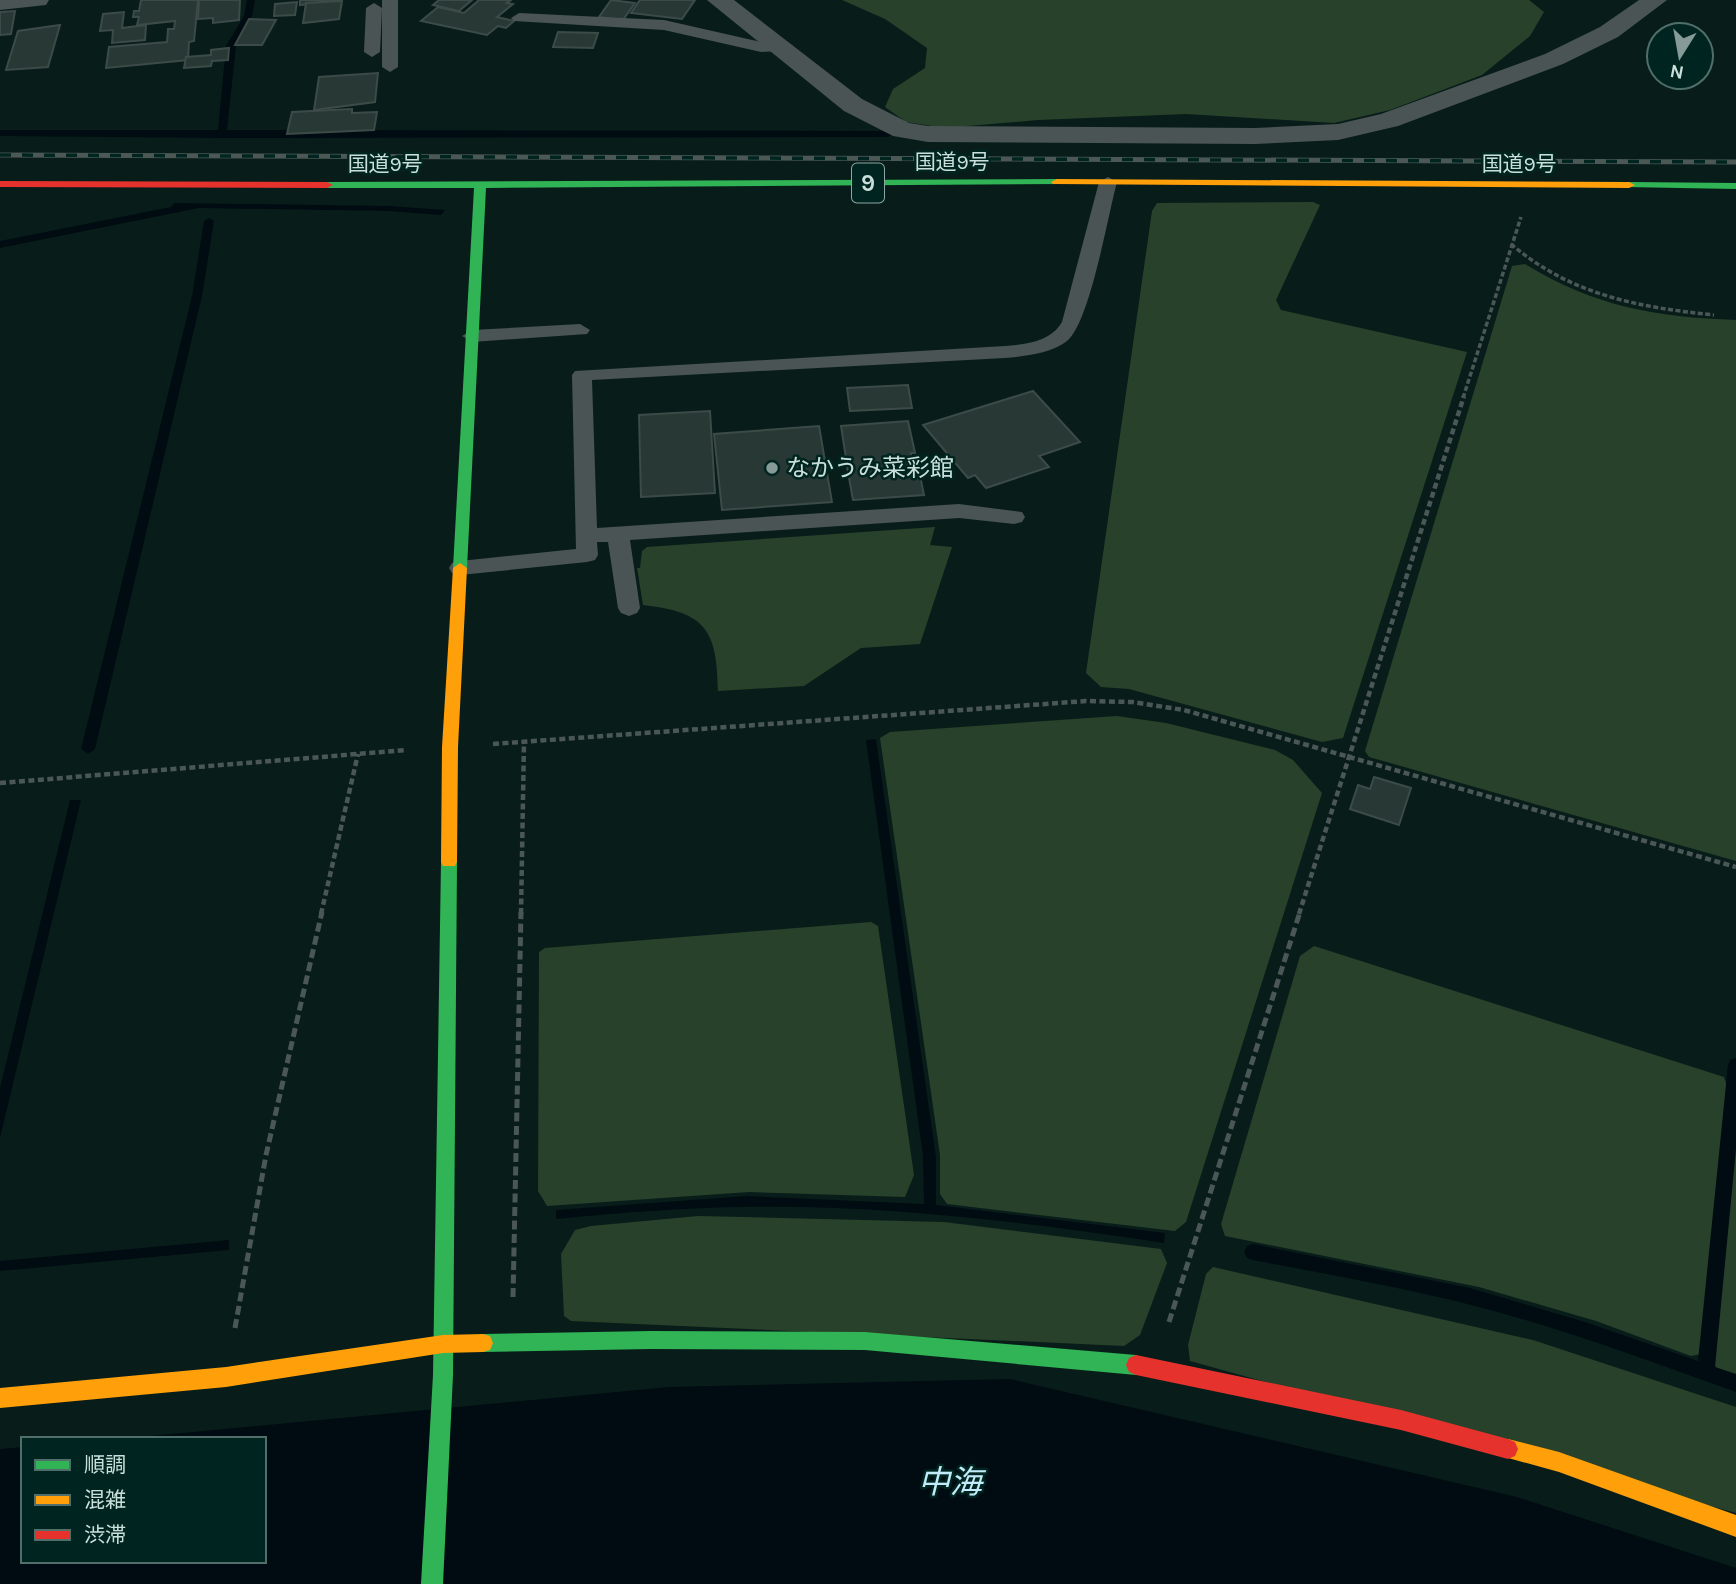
<svg xmlns="http://www.w3.org/2000/svg" width="1736" height="1584" font-family="Karla,'Noto Sans JP',sans-serif">
<rect width="100%" height="100%" fill="#081d1a"/>
<g fill="#28412a">
<polygon points="842,0 1529,0 1544,12 1530,36 1482,75 1390,110 1334,123 1186,114 1038,120 945,128 906,122 885,107 893,89 925,68 927,48 885,19"/>
<polygon points="1313,202 1320,205 1276,300 1281,310 1467,352 1343,738 1322,742 1129,689 1101,687 1086,673 1152,211 1157,203"/>
<path d="M1525,264C1596,307 1655,317 1736,320V861L1369,757L1365,751L1512,266Z"/>
<path d="M935,527L930,545L952,547L920,644L861,648L804,686L718,691C717,630 706,612 643,605L637,568H640L642,551L647,547Z"/>
<polygon points="1117,716 1166,723 1275,750 1293,760 1322,793 1186,1222 1175,1231 947,1204 940,1194 940,1155 880,738 890,732"/>
<polygon points="871,922 878,926 914,1175 905,1197 749,1192 547,1206 538,1191 539,952 545,948"/>
<polygon points="1314,946 1724,1077 1728,1089 1701,1354 1691,1356 1596,1321 1479,1287 1225,1236 1221,1224 1300,956"/>
<polygon points="1736,1127 1736,1375 1717,1369 1712,1360"/>
<polygon points="698,1216 944,1222 1161,1249 1167,1263 1140,1335 1124,1346 571,1321 564,1316 561,1254 575,1230 591,1226"/>
<polygon points="1213,1267 1533,1340 1736,1407 1736,1513 1190,1361 1188,1345 1206,1274"/>
</g>
<g fill="#010c12">
<polygon points="174,203 390,206 445,210 441,215 388,211 199,208 0,248 0,241 171,207"/>
<path d="M876,739L936,1157V1205L1165,1233L1164,1243C1025,1222 882,1204 741,1207C679,1208 618,1213 556,1219V1210L747,1196L924,1204L923,1156L866,740Z"/>
<polygon points="70,800 81,800 0,1138 0,1088"/>
<polygon points="229,1240 229,1250 0,1271 0,1261"/>
<polygon points="1010,1379 1517,1497 1736,1568 1736,1584 0,1584 0,1449 23,1447 23,1561 264,1561 264,1439 118,1439 669,1387"/>
</g>
<g fill="none" stroke-linecap="round" stroke-linejoin="round">
<g fill="#010c12" fill-rule="evenodd">
<polygon points="247,0 255,0 252,16 236,46 227,130 888,131 893,134 888,137 222,138 0,136 0,130 218,130 226,46 244,16"/>
<polygon points="209,218 214,221 202,296 95,749 88,754 81,749 192,296 204,221"/>
<path d="M1736,1058V1149L1715,1367L1736,1374V1392C1647,1360 1559,1327 1467,1304C1397,1286 1324,1274 1253,1260L1247,1258L1244,1252L1247,1246L1253,1244L1470,1288L1585,1322L1698,1361L1728,1065L1730,1060Z"/>
</g>
</g>
<g fill="#283834" stroke="#3c4b47" stroke-width="2">
<polygon points="141,0 198,0 194,41 189,42 188,60 106,68 109,47 167,42 168,29 174,29 175,21 137,25 139,17 133,17 134,11 139,11"/>
<polygon points="199,0 240,0 239,20 213,23 213,18 198,19"/>
<polygon points="300,0 342,0 300,5"/>
<polygon points="439,0 472,0 459,11 433,5"/>
<polygon points="479,0 511,0 507,3 513,4 497,17 514,21 506,28 498,26 487,35 421,21 438,7 464,13"/>
<polygon points="611,0 635,3 623,20 599,17"/>
<polygon points="640,0 695,0 682,19 631,13"/>
<polygon points="342,1 339,19 303,23 306,3"/>
<polygon points="297,2 295,15 274,16 275,4"/>
<polygon points="15,11 11,34 0,35 0,12"/>
<polygon points="124,12 122,28 146,25 145,40 112,43 113,30 100,31 103,14"/>
<polygon points="249,19 276,20 262,45 235,45"/>
<polygon points="60,25 48,67 6,70 18,31"/>
<polygon points="558,32 598,33 593,48 553,47"/>
<polygon points="229,48 228,60 212,61 211,66 184,68 186,57 211,55 211,50"/>
<polygon points="378,73 375,102 314,110 319,77"/>
<polygon points="352,109 352,113 377,112 374,130 287,134 292,112"/>
<polygon points="908,385 912,408 850,411 847,388"/>
<polygon points="1033,391 1080,442 1039,456 1049,467 986,488 975,475 968,478 923,425"/>
<polygon points="710,411 715,493 641,497 639,415"/>
<polygon points="908,421 915,453 911,453 911,456 916,456 924,495 853,500 846,461 850,461 850,458 846,458 841,426"/>
<polygon points="819,426 832,502 722,510 714,434"/>
<polygon points="1374,777 1411,788 1399,825 1350,809 1358,785 1370,789"/>
</g>
<g fill="none" stroke-linecap="round" stroke-linejoin="round">
<g stroke="#4b5756" stroke-width="3.5" stroke-dasharray="5 2.5" stroke-linecap="butt">
<path d="M1511,244C1571,295 1637,307 1714,315"/>
<polyline points="1463,398 1521,217"/>
</g>
<g stroke="#4b5756" stroke-width="4.5" stroke-dasharray="6 3.5" stroke-linecap="butt">
<polyline points="493,744 1086,701 1132,702 1184,710 1736,867"/>
<polyline points="0,783 407,750"/>
<polyline points="321,914 358,754"/>
<polyline points="521,914 524,741"/>
<polyline points="1299,914 1464,396"/>
</g>
<g stroke="#4b5756" stroke-width="5" stroke-dasharray="9 4.5" stroke-linecap="butt">
<polyline points="513,1297 521,912"/>
<polyline points="1169,1322 1300,912"/>
<polyline points="235,1328 266,1155 322,912"/>
</g>
<g fill="#4a5454" fill-rule="evenodd">
<polygon points="382,0 398,0 398,67 390,72 382,67"/>
<polygon points="374,3 382,8 380,52 372,57 364,52 366,8"/>
<polygon points="519,13 664,20 761,42 778,41 786,46 778,51 761,52 664,30 514,21 511,18"/>
<path d="M1108,177L1117,182C1108,215 1090,322 1067,341C1050,354 1025,356 1005,358L592,380L597,528L959,504L1022,512L1025,517L1022,522L1014,524L959,518L630,540L640,608L637,613L629,616L621,613L618,608L608,542H597L598,555L595,560L587,562L460,575L452,573L449,568L452,563L460,561L576,549L572,375L575,371L1005,346C1027,344 1050,342 1062,322L1099,182Z"/>
<polygon points="580,324 590,330 587,334 472,342 462,336 472,330"/>
</g>
<g fill="#4a5454" fill-rule="evenodd">
<polygon points="0,0 49,0 46,5 0,10"/>
<polygon points="707,0 734,0 862,99 909,123 928,126 1255,128 1338,124 1381,114 1545,54 1600,27 1639,0 1667,0 1618,37 1563,64 1398,126 1338,140 1255,144 928,142 893,136 844,111"/>
</g>
<g fill="#30b455" fill-rule="evenodd">
<polygon points="1057,179 1063,182 1061,184 486,188 467,568 460,573 453,568 474,188 327,188 321,185 327,182"/>
<polygon points="1629,182 1736,183 1736,189 1625,187 1623,185"/>
<polygon points="449,856 455,858 457,862 453,1375 443,1584 421,1584 433,1375 441,862 443,858"/>
<polygon points="651,1331 865,1332 1136,1355 1143,1358 1146,1365 1143,1372 1136,1375 865,1350 651,1349 483,1352 476,1350 473,1343 476,1336 483,1334"/>
</g>
<g fill="#ff9f0a" fill-rule="evenodd">
<polygon points="1057,179 1629,182 1635,185 1629,188 1053,184 1051,182"/>
<polygon points="460,563 467,568 458,747 457,862 455,866 443,866 441,862 442,747 453,568"/>
<polygon points="483,1334 490,1336 493,1343 490,1350 483,1352 443,1353 226,1387 0,1408 0,1388 226,1367 443,1335"/>
<polygon points="1508,1439 1559,1452 1736,1515 1736,1537 1559,1472 1501,1456 1498,1449 1501,1442"/>
</g>
<g fill="#e5322d" fill-rule="evenodd">
<polygon points="0,181 327,182 333,185 327,188 0,187"/>
<polygon points="1136,1355 1401,1410 1508,1439 1515,1442 1518,1449 1515,1456 1508,1459 1401,1430 1136,1375 1129,1372 1126,1365 1129,1358"/>
</g>
<g stroke="#4c5856" stroke-width="5">
<polyline id="rail" points="0,155 1736,162"/>
</g>
<use href="#rail" stroke="#002520" stroke-width="3.5" stroke-dasharray="11" stroke-linecap="butt"/>
</g>
<circle fill="#869b97" stroke="#002520" stroke-width="2.5" cx="772" cy="468" r="7"/>
<g text-anchor="middle" stroke-width="5" stroke-linejoin="round" paint-order="stroke">
<g font-size="21" fill="#cadfda" stroke="#002520">
<text x="952" y="169">国道9号</text>
<text x="385" y="171">国道9号</text>
<text x="1519" y="171">国道9号</text>
</g>
<rect fill="#002520" stroke="#8da7a2" stroke-width="2" x="852" y="163.5" width="32" height="39" rx="5"/>
<g font-size="23" font-weight="bold" fill="#cadfda">
<text x="868" y="191">9</text>
</g>
<g font-size="24" fill="#cadfda" stroke="#002520" text-anchor="start">
<text x="786" y="476">なかうみ菜彩館</text>
</g>
<g font-size="32" font-style="italic" fill="#c2ebf9" stroke="#002520">
<text x="950" y="1493">中海</text>
</g>
</g>
<rect x="21" y="1437" width="245" height="126" fill="#002520" stroke="#516f6a" stroke-width="2"/>
<rect x="35" y="1460" width="35" height="10" fill="#30b455" stroke="#516f6a" stroke-width="2"/>
<text x="84" y="1472" font-size="21" fill="#cadfda">順調</text>
<rect x="35" y="1495" width="35" height="10" fill="#ff9f0a" stroke="#516f6a" stroke-width="2"/>
<text x="84" y="1507" font-size="21" fill="#cadfda">混雑</text>
<rect x="35" y="1530" width="35" height="10" fill="#e5322d" stroke="#516f6a" stroke-width="2"/>
<text x="84" y="1542" font-size="21" fill="#cadfda">渋滞</text>
<g transform="translate(1680 56) rotate(191)"><circle r="33" fill="#002520" stroke="#516f6a" stroke-width="2"/>
<path d="M0-5L12 26L0 18L-12 26Z" fill="#869b97"/>
<text y="-10" font-size="19" font-weight="bold" text-anchor="middle" fill="#cadfda">N</text>
</g>
</svg>
